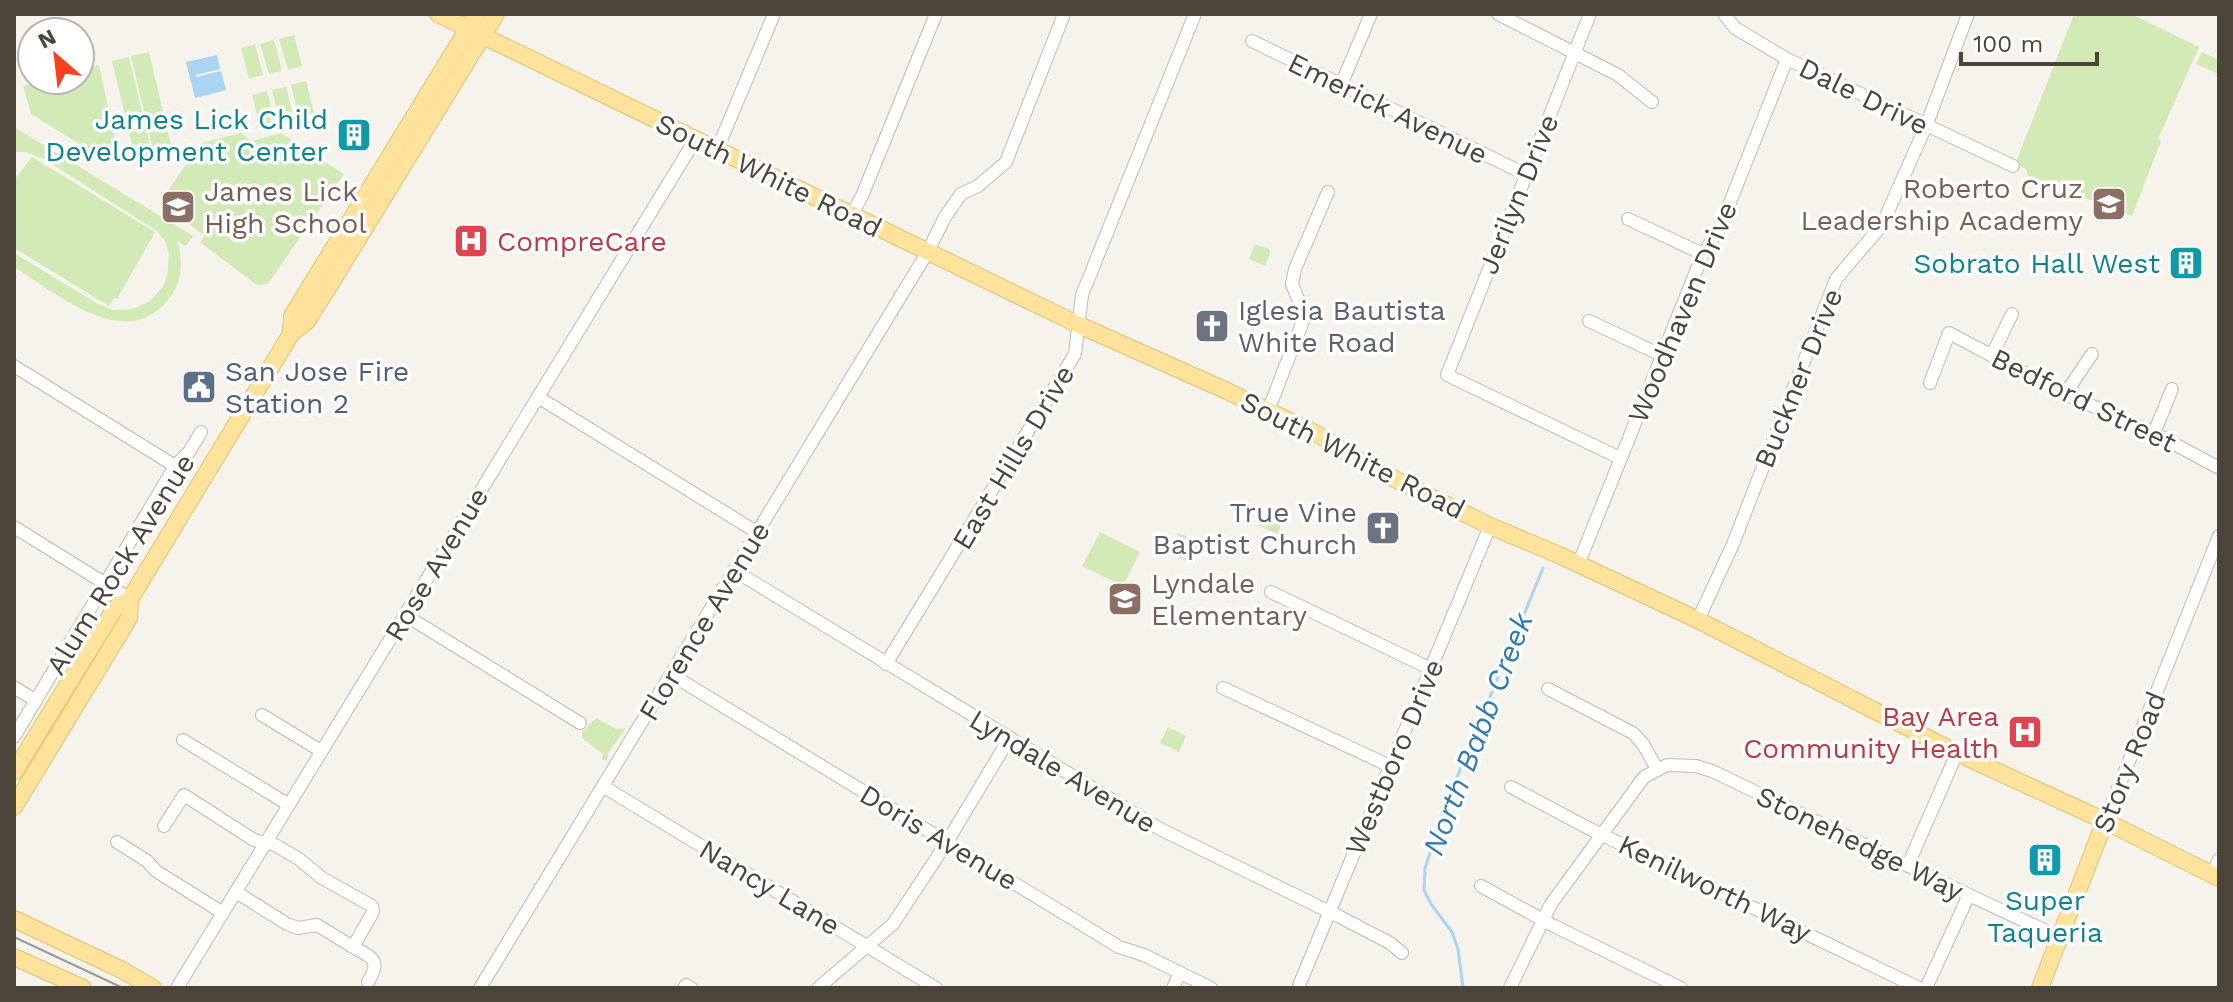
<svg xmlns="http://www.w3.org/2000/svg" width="2233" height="1002" font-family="'Work Sans',sans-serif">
<rect width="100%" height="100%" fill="#f6f3ec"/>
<g fill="#d2eab5">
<polygon points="2074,14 2131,14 2199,47 2158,139 2161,141 2132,216 2028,176 2026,170 2016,162"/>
<polygon points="294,35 302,66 288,70 279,39"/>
<polygon points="274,40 282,71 269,74 260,44"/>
<polygon points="255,44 263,75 249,79 241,48"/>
<polygon points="149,52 172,150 154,154 131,56"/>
<polygon points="2202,52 2219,60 2219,74 2196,64"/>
<polygon points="129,57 152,154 135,158 112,61"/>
<polygon points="99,65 116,144 91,151 31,114 23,86 44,80 80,80 80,70"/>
<polygon points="306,81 314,113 299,117 291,85"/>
<polygon points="286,87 294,118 280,122 272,90"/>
<polygon points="267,91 275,123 260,127 252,95"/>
<path d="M14,127L193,236L186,246L177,241C184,262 182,283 168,300C125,354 55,292 14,267V253L96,303L113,310L133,309L150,301L163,287L167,276L169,254L165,241L157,231L44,159L25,152H14Z"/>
<polygon points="241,133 252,141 281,133 344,174 268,284 257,285 201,243 204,235 160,203 200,143"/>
<polygon points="32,157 155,232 117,299 114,298 109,306 14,248 14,180"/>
<polygon points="1255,244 1269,249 1270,253 1265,266 1249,259"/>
<polygon points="1272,514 1281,520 1279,535 1258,525 1264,516"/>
<polygon points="1100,532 1140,552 1123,586 1082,566"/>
<polygon points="1179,533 1200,543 1190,563 1169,553"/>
<polygon points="596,718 616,729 626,728 608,753 607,760 602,760 603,754 582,738 582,732"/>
<polygon points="1168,727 1186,736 1179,752 1160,743"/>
</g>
<polygon fill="#a9d4f2" points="217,55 220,69 196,75 196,77 221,71 226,90 195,98 186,62"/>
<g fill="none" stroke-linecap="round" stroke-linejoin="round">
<polyline stroke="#a9d4f2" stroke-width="3" points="1463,988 1458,949 1452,932 1431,904 1424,890 1425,868 1448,799 1543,568"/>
<g stroke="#c2bbae" stroke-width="14">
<g id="minor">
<polyline points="1498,14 1618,75 1652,102"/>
<polyline points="1590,14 1447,375 1620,458"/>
<polyline points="1724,14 1735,28 1787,59 2013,166"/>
<polyline points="1252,41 1525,174"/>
<polyline points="1341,85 1371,14"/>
<polyline points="717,150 774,14"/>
<polyline points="851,216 862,196 936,14"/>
<polyline points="1628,219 1703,254"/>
<polyline points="1589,321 1661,355"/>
<polyline points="1992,355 2012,314"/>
<polyline points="14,366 175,466"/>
<polyline points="1930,383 1949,333 2065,394 2154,433 2219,468"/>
<polyline points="2065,394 2092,354"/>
<polyline points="538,397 758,533"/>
<polyline points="1268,411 1305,316 1292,284 1295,269 1328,192"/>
<polyline points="2154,433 2172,389"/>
<polyline points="14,527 130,599"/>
<polyline points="1578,565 1703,254 1719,230 1787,59"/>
<polyline points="735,571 1160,829 1340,917 1390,943 1402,953"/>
<polyline points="1271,592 1431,669"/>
<polyline points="405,615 580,723"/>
<polyline points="1698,620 1733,544 1836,279 1882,225 1926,126 1968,14"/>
<polyline points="886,664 1075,354 1082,295 1195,14"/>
<polyline points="672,675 1119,947 1144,955 1211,988"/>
<polyline points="14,687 36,701"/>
<polyline points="1223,688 1392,767"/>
<polyline points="1548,689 1633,733 1643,744 1657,769"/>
<polyline points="262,715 321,751"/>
<polyline points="14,737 175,466 189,452 201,432"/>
<polyline points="183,740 289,805"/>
<polyline points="604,787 936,988"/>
<polyline points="1511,787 1590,829 1919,988"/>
<polyline points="2105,821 2219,536"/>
<polyline points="164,826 184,795 254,840 275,845 299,859 322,878 372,906 373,912 353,947 317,925 298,928 287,924 236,892"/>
<polyline points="117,842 147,861 156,871 223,913"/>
<polyline points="1908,865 1957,753"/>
<polyline points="2212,875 2219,859"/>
<polyline points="1481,886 1554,926 1681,988"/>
<path d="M353,947C372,958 382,959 368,982"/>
<polyline points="177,988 695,140"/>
<polyline points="480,988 927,253 945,217 961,194 978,186 1006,162 1064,14"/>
<polyline points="684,988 686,985 691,988"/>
<polyline points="818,988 893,924 947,842 1009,739"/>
<polyline points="1173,988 1180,973"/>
<polyline points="1298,988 1490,526"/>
<path d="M1510,988L1551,904L1644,777L1667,765L1696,766L1712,771C1828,826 1943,885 2060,937"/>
<polyline points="1926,988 1968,897"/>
</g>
</g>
<g stroke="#e6c16a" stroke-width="18">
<g id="major">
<polyline points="438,14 1079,325 1227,391 1319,435 1370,467 1490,526 1559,555 1698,620 1957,753 2105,821 2219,878"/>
<polyline points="291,334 292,316 477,14"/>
<polyline points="14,772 115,608 130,599"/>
<polyline points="14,807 129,618 130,599 291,334 307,321 331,283 496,14"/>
<polyline points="14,919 122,970 153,988"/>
<polyline points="14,957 83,988"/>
<polyline points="2040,988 2105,821"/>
</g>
</g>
<use href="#minor" stroke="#fff" stroke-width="12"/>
<use href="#major" stroke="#ffe39c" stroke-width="16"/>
<polyline stroke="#9a9a9a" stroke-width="2" points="14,937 123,988"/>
</g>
<defs>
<g id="building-square" transform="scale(1.8)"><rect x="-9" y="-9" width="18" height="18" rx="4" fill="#0f9aa8" stroke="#fff"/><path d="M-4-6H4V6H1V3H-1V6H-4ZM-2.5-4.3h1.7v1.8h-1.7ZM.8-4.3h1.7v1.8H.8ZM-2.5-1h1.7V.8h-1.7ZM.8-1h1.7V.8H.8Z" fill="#fff"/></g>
<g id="school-square" transform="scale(1.8)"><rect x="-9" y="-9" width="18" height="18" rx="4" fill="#8d6e63" stroke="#fff"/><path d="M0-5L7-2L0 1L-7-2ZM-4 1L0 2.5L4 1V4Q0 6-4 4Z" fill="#fff"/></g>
<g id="hospital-square" transform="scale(1.8)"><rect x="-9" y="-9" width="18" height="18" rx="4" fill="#e0444e" stroke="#fff"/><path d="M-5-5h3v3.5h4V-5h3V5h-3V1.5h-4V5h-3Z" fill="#fff"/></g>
<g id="church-square" transform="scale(1.8)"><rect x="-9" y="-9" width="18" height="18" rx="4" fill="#6b7280" stroke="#fff"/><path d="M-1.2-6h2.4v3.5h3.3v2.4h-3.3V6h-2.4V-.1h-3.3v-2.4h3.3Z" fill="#fff"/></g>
<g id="civic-square" transform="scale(1.8)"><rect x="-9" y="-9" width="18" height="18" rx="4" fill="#5c6f8a" stroke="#fff"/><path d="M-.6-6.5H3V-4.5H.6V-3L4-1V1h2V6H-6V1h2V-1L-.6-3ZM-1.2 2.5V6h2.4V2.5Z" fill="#fff"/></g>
</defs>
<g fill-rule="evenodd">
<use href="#building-square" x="354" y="135"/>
<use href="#school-square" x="2109" y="204"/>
<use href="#school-square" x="178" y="207"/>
<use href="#hospital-square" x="471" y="241"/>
<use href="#building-square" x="2186" y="263"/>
<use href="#church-square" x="1212" y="326"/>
<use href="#civic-square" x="199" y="387"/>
<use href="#church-square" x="1383" y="528"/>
<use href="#school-square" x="1125" y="599"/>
<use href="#hospital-square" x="2025" y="732"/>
<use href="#building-square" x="2045" y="860"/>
</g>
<g text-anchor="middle" stroke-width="7" stroke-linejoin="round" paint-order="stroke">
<g font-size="28" fill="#4b4439" stroke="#fff">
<text transform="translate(1864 96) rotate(26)" y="10">Dale Drive</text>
<text transform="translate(1388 108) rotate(26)" y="10">Emerick Avenue</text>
<text transform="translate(769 175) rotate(26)" y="10">South White Road</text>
<text transform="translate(1518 194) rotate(-68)" y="10">Jerilyn Drive</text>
<text transform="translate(1682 312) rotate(-67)" y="10">Woodhaven Drive</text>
<text transform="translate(1798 378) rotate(-68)" y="10">Buckner Drive</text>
<text transform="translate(2084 400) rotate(26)" y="10">Bedford Street</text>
<text transform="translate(1353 455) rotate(27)" y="10">South White Road</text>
<text transform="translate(1013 457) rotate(-59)" y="10">East Hills Drive</text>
<text transform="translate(120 564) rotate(-58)" y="10">Alum Rock Avenue</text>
<text transform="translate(436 564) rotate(-59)" y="10">Rose Avenue</text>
<text transform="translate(704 621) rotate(-59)" y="10">Florence Avenue</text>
<text transform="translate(1394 757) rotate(-67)" y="10">Westboro Drive</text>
<text transform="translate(2129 762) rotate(-68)" y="10">Story Road</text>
<text transform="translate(1063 771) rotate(31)" y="10">Lyndale Avenue</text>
<text transform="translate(939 837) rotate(31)" y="10">Doris Avenue</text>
<text transform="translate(1860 843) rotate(26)" y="10">Stonehedge Way</text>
<text transform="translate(770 887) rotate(31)" y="10">Nancy Lane</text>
<text transform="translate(1715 888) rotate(26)" y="10">Kenilworth Way</text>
</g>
<g font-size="28" fill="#0d838f" stroke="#fff" text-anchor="end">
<text x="328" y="129">James Lick Child<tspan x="328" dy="32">Development Center</tspan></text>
<text x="2160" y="273">Sobrato Hall West</text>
<text x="2045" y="910" text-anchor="middle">Super<tspan x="2045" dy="32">Taqueria</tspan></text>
</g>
<g font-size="28" fill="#785e54" stroke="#fff" text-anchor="start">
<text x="2083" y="198" text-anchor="end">Roberto Cruz<tspan x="2083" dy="32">Leadership Academy</tspan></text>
<text x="204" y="201">James Lick<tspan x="204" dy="32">High School</tspan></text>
<text x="1151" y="593">Lyndale<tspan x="1151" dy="32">Elementary</tspan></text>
</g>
<g font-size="28" fill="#be3a42" stroke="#fff" text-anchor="start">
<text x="497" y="251">CompreCare</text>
<text x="1999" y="726" text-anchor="end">Bay Area<tspan x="1999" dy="32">Community Health</tspan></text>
</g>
<g font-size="28" fill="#5b616d" stroke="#fff" text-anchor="start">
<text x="1238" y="320">Iglesia Bautista<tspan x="1238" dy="32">White Road</tspan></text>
<text x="1357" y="522" text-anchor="end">True Vine<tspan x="1357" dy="32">Baptist Church</tspan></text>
</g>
<g font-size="28" fill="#4e5e75" stroke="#fff" text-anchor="start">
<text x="225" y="381">San Jose Fire<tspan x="225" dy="32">Station 2</tspan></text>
</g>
<g font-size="30" font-style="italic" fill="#2e7ab2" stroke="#fff">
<text transform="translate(1478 734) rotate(-69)" y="10">North Babb Creek</text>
</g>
</g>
<rect width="2233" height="1002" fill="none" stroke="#4b4439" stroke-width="32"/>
<g transform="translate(56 56) rotate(332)"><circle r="38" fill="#ffffff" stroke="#b7b4b0" stroke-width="2"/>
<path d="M0-6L14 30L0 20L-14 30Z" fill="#fc3f1d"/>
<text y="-12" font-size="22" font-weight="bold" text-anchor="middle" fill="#4b4439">N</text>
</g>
<path d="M1961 52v12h136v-12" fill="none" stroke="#4b4439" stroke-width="4"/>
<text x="1973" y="52" font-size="24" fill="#4b4439" stroke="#ffffff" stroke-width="6" paint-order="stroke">100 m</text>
</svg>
